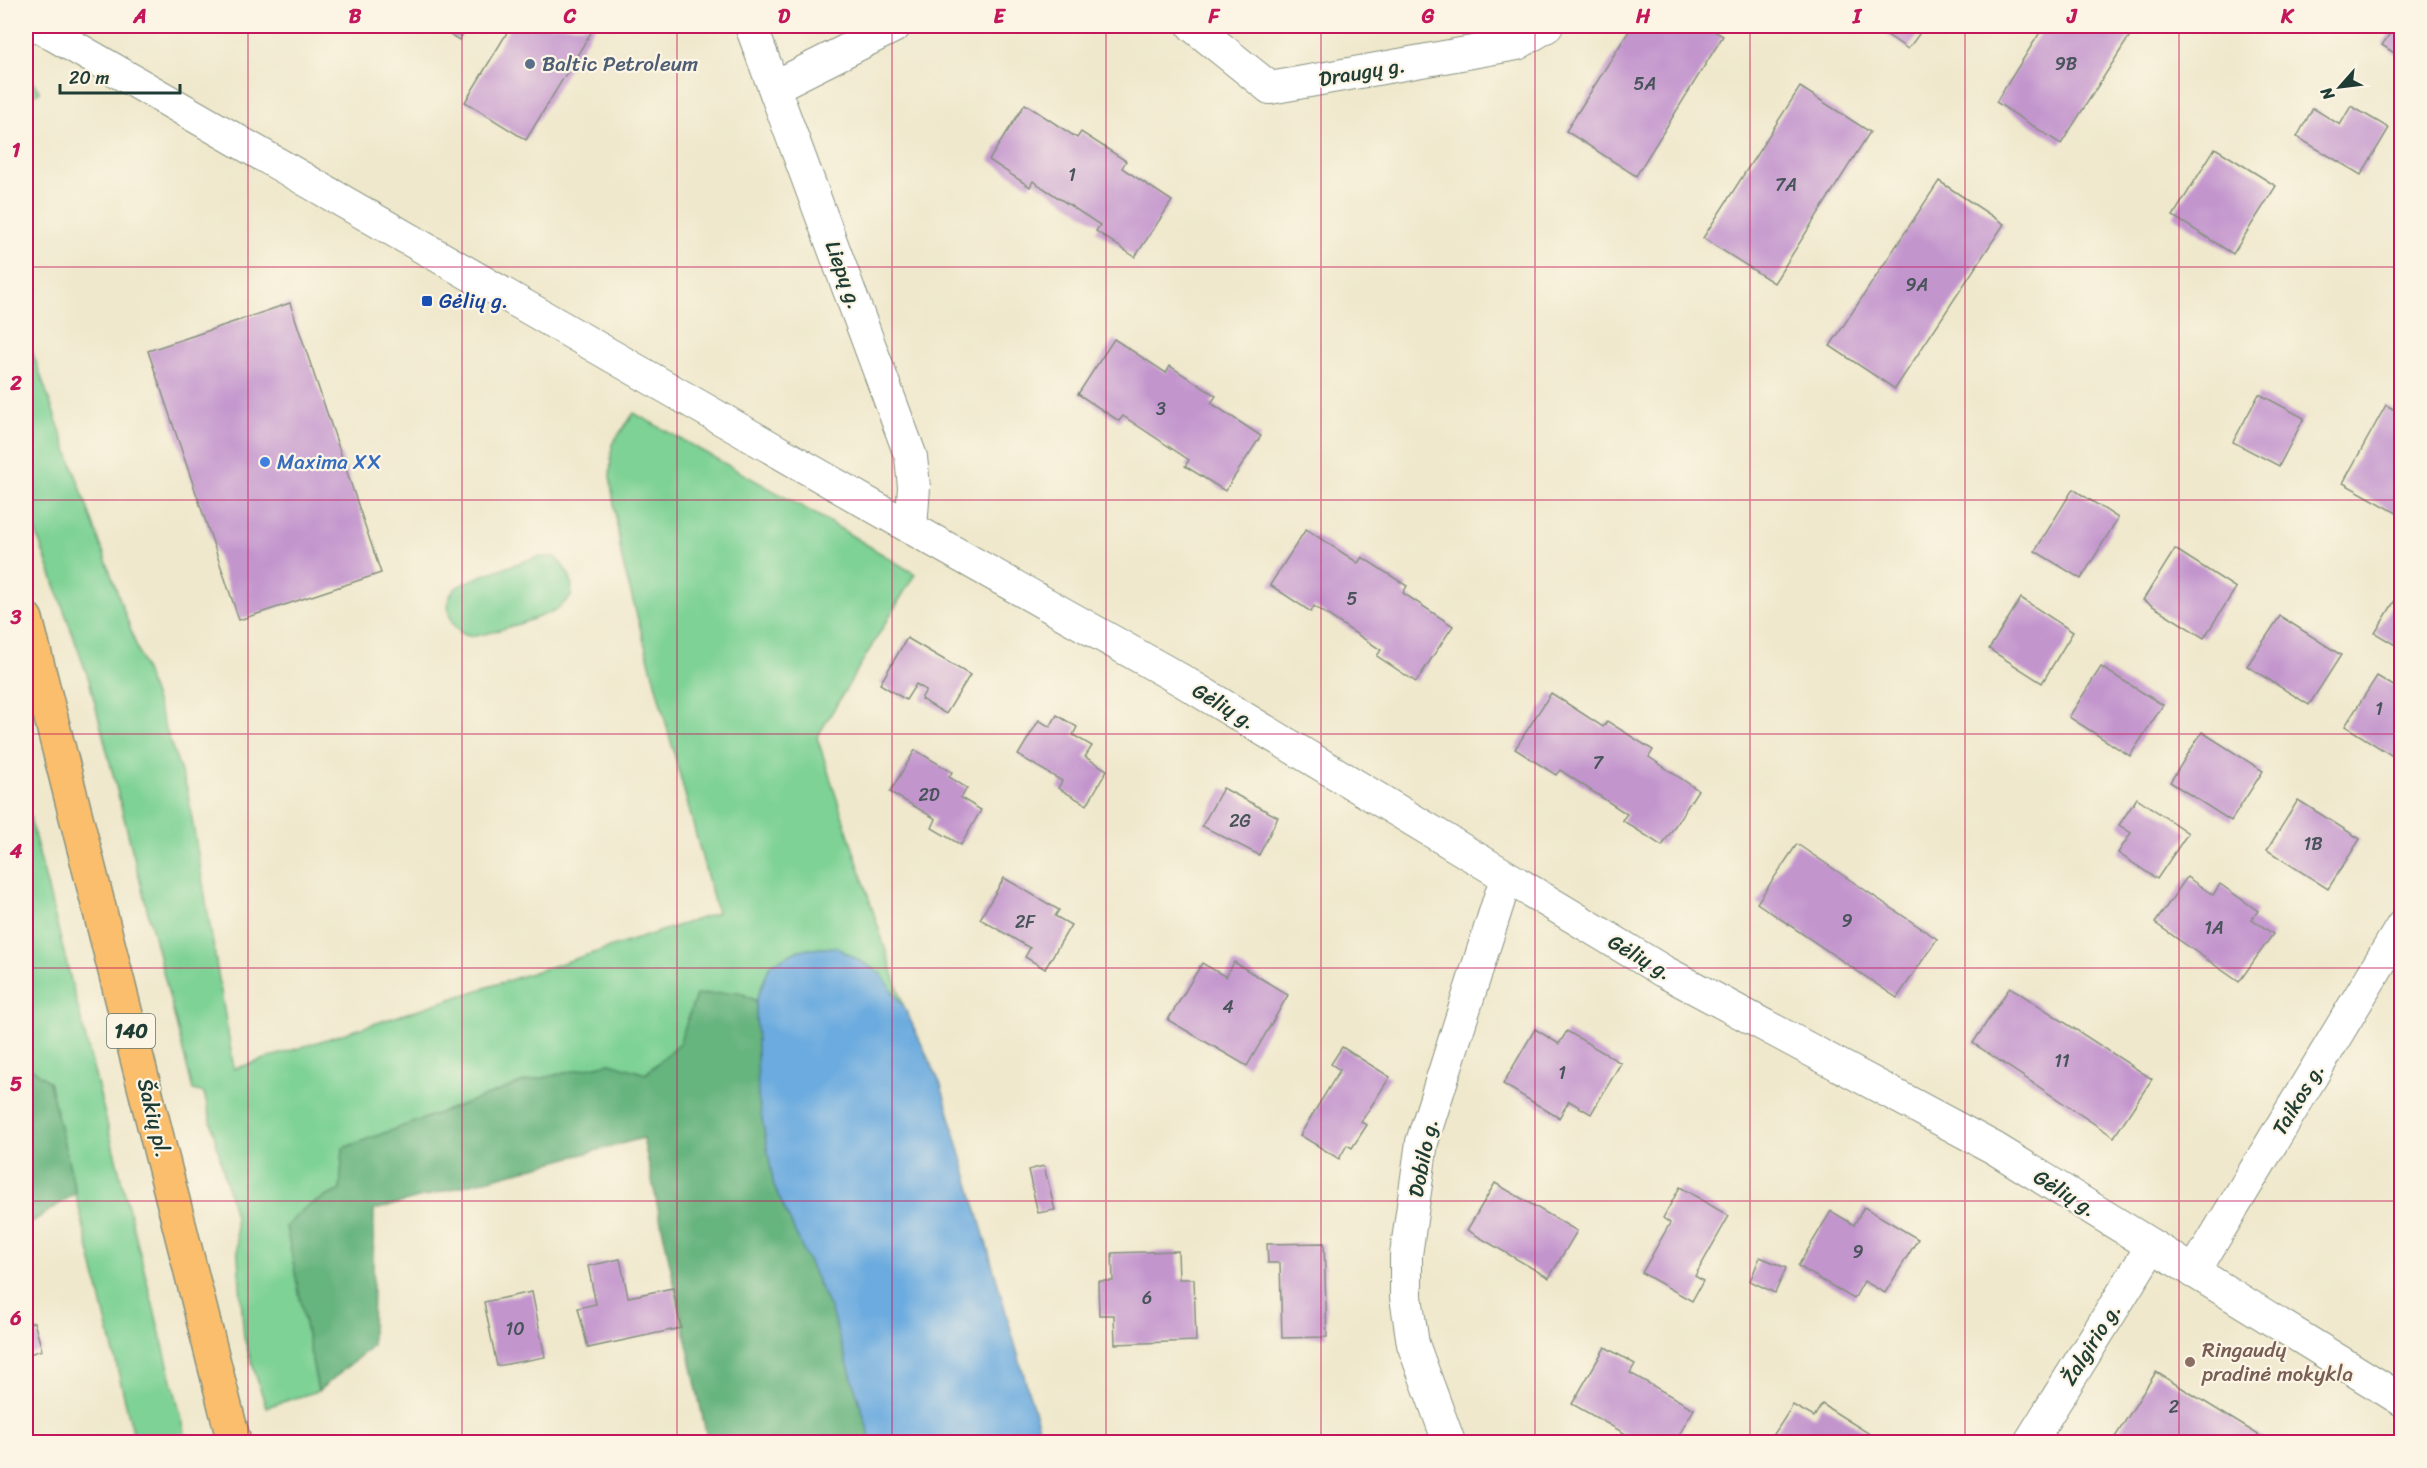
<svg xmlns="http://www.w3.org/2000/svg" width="2427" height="1468" font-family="Sriracha,sans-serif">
<rect width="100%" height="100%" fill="#fcf5e5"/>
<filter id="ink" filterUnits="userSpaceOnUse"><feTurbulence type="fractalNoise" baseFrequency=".0167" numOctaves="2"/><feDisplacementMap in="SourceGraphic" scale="12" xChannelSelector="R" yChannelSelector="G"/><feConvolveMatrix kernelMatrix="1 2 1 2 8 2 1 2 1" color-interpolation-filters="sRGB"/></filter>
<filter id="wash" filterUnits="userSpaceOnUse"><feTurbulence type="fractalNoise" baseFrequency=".008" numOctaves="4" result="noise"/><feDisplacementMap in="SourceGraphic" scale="24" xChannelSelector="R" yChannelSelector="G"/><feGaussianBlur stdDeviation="1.35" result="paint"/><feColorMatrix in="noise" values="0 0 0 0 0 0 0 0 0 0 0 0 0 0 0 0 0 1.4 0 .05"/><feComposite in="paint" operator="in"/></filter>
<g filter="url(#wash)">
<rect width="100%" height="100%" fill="#efe8cc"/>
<g fill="#7ed295" stroke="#4e8864" stroke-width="1.5">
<polygon points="26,73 40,92 26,98"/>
<polygon points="26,334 187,789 234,1069 717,913 622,560 610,476 612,444 634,413 826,520 915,574 817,737 904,1007 879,972 836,947 799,950 770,965 756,1001 739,992 696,995 679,1044 645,1074 610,1063 524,1082 343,1148 340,1190 307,1206 286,1226 318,1391 266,1407 244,1338 235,1217 204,1093 193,1090 89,680 26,504"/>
<path d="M537,557H555C568,571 574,578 571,597C566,601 562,605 557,609C545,616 481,638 469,636C448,632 440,596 459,586C482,573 512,566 537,557Z"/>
<polygon points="26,802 185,1432 181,1442 135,1442 49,1082 26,1064"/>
</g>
<g fill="#66b47e" stroke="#427859" stroke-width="1.5">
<polygon points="739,992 756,1001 758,1097 774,1186 831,1311 872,1442 708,1442 643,1138 374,1210 372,1346 318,1391 286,1226 307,1206 340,1190 343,1148 524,1082 610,1063 646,1074 679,1044 696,995"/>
<polygon points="26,1064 49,1082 76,1193 26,1226"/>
</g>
<polygon fill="#6cabdf" stroke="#46748a" stroke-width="1.5" points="836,947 879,972 904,1007 941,1085 1043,1442 872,1442 831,1311 774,1186 758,1097 756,1001 770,965 799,950"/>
<g id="blocks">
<g fill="#c395cd">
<polygon points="436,26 467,26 459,40"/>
<polygon points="511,26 595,26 526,140 465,102"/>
<polygon points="1632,26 1706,26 1723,36 1636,176 1566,131"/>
<polygon points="1874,26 1925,26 1908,49"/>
<polygon points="2044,26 2136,26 2061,144 1996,102"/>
<polygon points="2395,26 2402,26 2402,58 2382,45"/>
<polygon points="1800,87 1870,132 1774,283 1703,238"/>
<polygon points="1025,104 1077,138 1081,132 1126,161 1122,168 1172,201 1135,257 1096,231 1100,225 1033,181 1030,187 989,160"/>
<polygon points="2351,106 2389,128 2361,175 2297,137 2313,108 2340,125"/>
<polygon points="2215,148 2276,186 2233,254 2173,216"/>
<polygon points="1939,181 2004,224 1895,389 1830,346"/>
<polygon points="290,303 381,573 239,620 148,351"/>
<polygon points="1114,339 1166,373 1170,366 1216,396 1211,403 1261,436 1225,491 1185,466 1189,460 1123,416 1119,421 1078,394"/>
<polygon points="2259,394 2304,418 2279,466 2233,442"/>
<polygon points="2386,405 2402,414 2402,516 2343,483"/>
<polygon points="2073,489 2118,518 2081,579 2035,551"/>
<polygon points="1306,529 1358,563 1362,557 1407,586 1403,593 1453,626 1416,682 1377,656 1381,650 1314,606 1311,612 1270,585"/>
<polygon points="2175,549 2236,588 2204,638 2143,600"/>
<polygon points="2402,589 2402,649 2375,633"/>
<polygon points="2021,598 2073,632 2042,683 1989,649"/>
<polygon points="2280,616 2341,655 2309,705 2247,666"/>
<polygon points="907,638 970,675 946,714 921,699 926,690 916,684 906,700 880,684"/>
<polygon points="2101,667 2163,705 2130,756 2069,717"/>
<polygon points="2377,676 2402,691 2402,762 2345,726"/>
<polygon points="1551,693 1603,727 1607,721 1653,750 1649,757 1698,790 1662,846 1622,820 1627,814 1560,770 1556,775 1515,749"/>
<polygon points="1057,715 1077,727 1073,735 1092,746 1085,757 1107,770 1087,805 1058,788 1062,781 1018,755 1039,720 1050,727"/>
<polygon points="2202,732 2263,771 2231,821 2170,782"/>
<polygon points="915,750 952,772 949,777 967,788 961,798 981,810 961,845 932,828 936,819 890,792"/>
<polygon points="1223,788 1278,817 1259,855 1202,826"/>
<polygon points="2137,798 2188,833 2157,879 2118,853 2131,833 2119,825"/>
<polygon points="2298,800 2360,839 2328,889 2267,850"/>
<polygon points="1797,844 1937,939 1897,998 1757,903"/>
<polygon points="2187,877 2213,895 2220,884 2258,911 2252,919 2273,934 2239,982 2155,923"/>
<polygon points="1004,878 1059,910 1055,916 1071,925 1045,969 1025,957 1030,948 980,919"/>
<polygon points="1234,962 1288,995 1247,1066 1168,1020 1202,963 1226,977"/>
<polygon points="2010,987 2152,1079 2114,1137 1973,1043"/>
<polygon points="1535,1029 1559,1044 1567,1031 1621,1063 1591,1114 1569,1101 1559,1118 1503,1084"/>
<polygon points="1342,1047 1390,1077 1361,1122 1367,1125 1352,1148 1347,1145 1339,1159 1300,1135 1340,1070 1331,1064"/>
<polygon points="1044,1166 1055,1210 1038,1213 1028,1170"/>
<polygon points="1495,1183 1577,1231 1549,1278 1467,1230"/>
<polygon points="1680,1187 1729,1216 1695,1276 1703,1281 1692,1301 1642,1273 1670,1223 1663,1218"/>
<polygon points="1864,1207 1918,1239 1885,1293 1864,1281 1854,1299 1798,1266 1831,1211 1854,1225"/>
<polygon points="1324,1243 1327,1337 1282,1338 1280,1263 1268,1263 1267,1244"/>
<polygon points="1178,1251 1179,1279 1194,1279 1196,1341 1115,1344 1114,1315 1099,1315 1098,1281 1113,1281 1112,1253"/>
<polygon points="1760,1257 1786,1268 1775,1293 1750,1281"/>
<polygon points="620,1259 628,1297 673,1288 681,1328 588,1348 578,1308 596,1304 588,1266"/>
<polygon points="532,1292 545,1357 497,1366 484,1302"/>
<polygon points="34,1322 42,1350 26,1355 26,1324"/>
<polygon points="1605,1347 1635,1364 1630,1373 1694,1409 1675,1442 1640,1442 1572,1404"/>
<polygon points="2156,1372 2270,1442 2112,1442"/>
<polygon points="1822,1404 1876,1438 1874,1442 1769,1442 1793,1405 1814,1417"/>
</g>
</g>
</g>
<g filter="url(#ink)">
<use href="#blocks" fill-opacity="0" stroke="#879280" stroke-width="1.5"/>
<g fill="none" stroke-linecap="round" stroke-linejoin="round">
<g stroke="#879280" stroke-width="34">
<g id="minor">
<polyline points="38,26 911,528 1181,680 1663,971 1994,1148 2402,1400"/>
<polyline points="751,26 911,457 914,487 911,528"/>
<polyline points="1193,26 1270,88 1517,44 1547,26"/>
<polyline points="774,87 895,26"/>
<polyline points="2194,1272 2402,926"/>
<polyline points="1449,1442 1413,1344 1406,1297 1406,1255 1422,1142 1506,878"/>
<polyline points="2030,1442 2152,1246"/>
</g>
</g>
<g stroke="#879280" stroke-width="36">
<polyline id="primary" points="26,619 234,1442"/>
</g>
<use href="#minor" stroke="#fff" stroke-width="32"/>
<use href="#primary" stroke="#fabe6d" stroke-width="33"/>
</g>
</g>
<path fill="none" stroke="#c2185b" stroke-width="1.5" stroke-opacity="0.55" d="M248,26V1442M462,26V1442M677,26V1442M892,26V1442M1106,26V1442M1321,26V1442M1535,26V1442M1750,26V1442M1965,26V1442M2179,26V1442M26,267H2402M26,500H2402M26,734H2402M26,968H2402M26,1201H2402"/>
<circle fill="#5c6f8a" stroke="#fcf5e5" stroke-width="2" cx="530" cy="64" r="6"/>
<rect fill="#1a4fb4" stroke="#fcf5e5" stroke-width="2" x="421" y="295" width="12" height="12" rx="3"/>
<circle fill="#3f7fe0" stroke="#fcf5e5" stroke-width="2" cx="265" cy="462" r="6"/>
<circle fill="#8d6e63" stroke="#fcf5e5" stroke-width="2" cx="2190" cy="1362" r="6"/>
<g text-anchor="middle" stroke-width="4.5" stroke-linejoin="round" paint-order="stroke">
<g font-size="18" fill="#48535a">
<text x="2066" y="70">9B</text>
<text x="1645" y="90">5A</text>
<text x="1072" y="181">1</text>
<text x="1786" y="191">7A</text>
<text x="1917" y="291">9A</text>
<text x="1161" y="415">3</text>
<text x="1352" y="605">5</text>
<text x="2379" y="715">1</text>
<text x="1598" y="769">7</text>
<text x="929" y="801">2D</text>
<text x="1240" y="827">2G</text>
<text x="2313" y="850">1B</text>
<text x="1847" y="927">9</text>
<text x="1025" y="928">2F</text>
<text x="2214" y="934">1A</text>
<text x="1228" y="1013">4</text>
<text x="2062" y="1067">11</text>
<text x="1562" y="1079">1</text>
<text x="1858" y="1258">9</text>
<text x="1147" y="1304">6</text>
<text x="515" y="1335">10</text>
<text x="2174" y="1413">2</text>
</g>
<rect fill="#fcf5e5" stroke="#617469" stroke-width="1.5" x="107" y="1014" width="48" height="34" rx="4.5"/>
<g font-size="20" font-weight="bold" fill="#1f3d34">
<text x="131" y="1038">140</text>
</g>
<g font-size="21" fill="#4e5e75" stroke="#fcf5e5" text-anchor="start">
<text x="542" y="71">Baltic Petroleum</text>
</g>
<g font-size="21" fill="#1f3d34" stroke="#fcf5e5">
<text transform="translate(1362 72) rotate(-10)" y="7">Draugų g.</text>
<text transform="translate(844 275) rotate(70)" y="7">Liepų g.</text>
<text transform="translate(1224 706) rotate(31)" y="7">Gėlių g.</text>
<text transform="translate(1640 957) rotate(30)" y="7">Gėlių g.</text>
<text transform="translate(2298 1099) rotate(-59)" y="7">Taikos g.</text>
<text transform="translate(154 1118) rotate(76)" y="7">Šakių pl.</text>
<text transform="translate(1423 1158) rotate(-79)" y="7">Dobilo g.</text>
<text transform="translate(2065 1193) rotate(32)" y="7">Gėlių g.</text>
<text transform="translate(2091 1344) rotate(-58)" y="7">Žalgirio g.</text>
</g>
<g font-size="21" fill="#164399" stroke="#fcf5e5" text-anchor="start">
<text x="439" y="308">Gėlių g.</text>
</g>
<g font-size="21" fill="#366cbe" stroke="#fcf5e5" text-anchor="start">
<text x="277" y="469">Maxima XX</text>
</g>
<g font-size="21" fill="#785e54" stroke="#fcf5e5" text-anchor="start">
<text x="2202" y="1357">Ringaudų<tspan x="2202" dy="24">pradinė mokykla</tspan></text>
</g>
</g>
<rect width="2427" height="1468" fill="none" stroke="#fcf5e5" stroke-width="66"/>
<g transform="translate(2340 87) rotate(242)" stroke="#fcf5e5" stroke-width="4.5" paint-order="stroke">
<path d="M0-4.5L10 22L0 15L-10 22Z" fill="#1f3d34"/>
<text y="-9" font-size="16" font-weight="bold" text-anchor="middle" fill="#1f3d34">N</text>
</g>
<path d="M60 84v9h120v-9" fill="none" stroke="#1f3d34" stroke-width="3"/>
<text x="69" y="84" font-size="18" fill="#1f3d34" stroke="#fcf5e5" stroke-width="4.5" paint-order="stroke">20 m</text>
<rect x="33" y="33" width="2361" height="1402" fill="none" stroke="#c2185b" stroke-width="2"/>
<g font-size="20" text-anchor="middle" font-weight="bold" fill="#c2185b">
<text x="140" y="23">A</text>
<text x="355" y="23">B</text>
<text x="570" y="23">C</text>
<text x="784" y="23">D</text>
<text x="999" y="23">E</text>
<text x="1214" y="23">F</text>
<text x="1428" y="23">G</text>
<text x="1643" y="23">H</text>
<text x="1857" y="23">I</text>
<text x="2072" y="23">J</text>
<text x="2287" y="23">K</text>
<text x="16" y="157">1</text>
<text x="16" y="390">2</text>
<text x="16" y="624">3</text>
<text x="16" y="858">4</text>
<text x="16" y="1091">5</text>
<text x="16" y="1325">6</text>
</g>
</svg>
